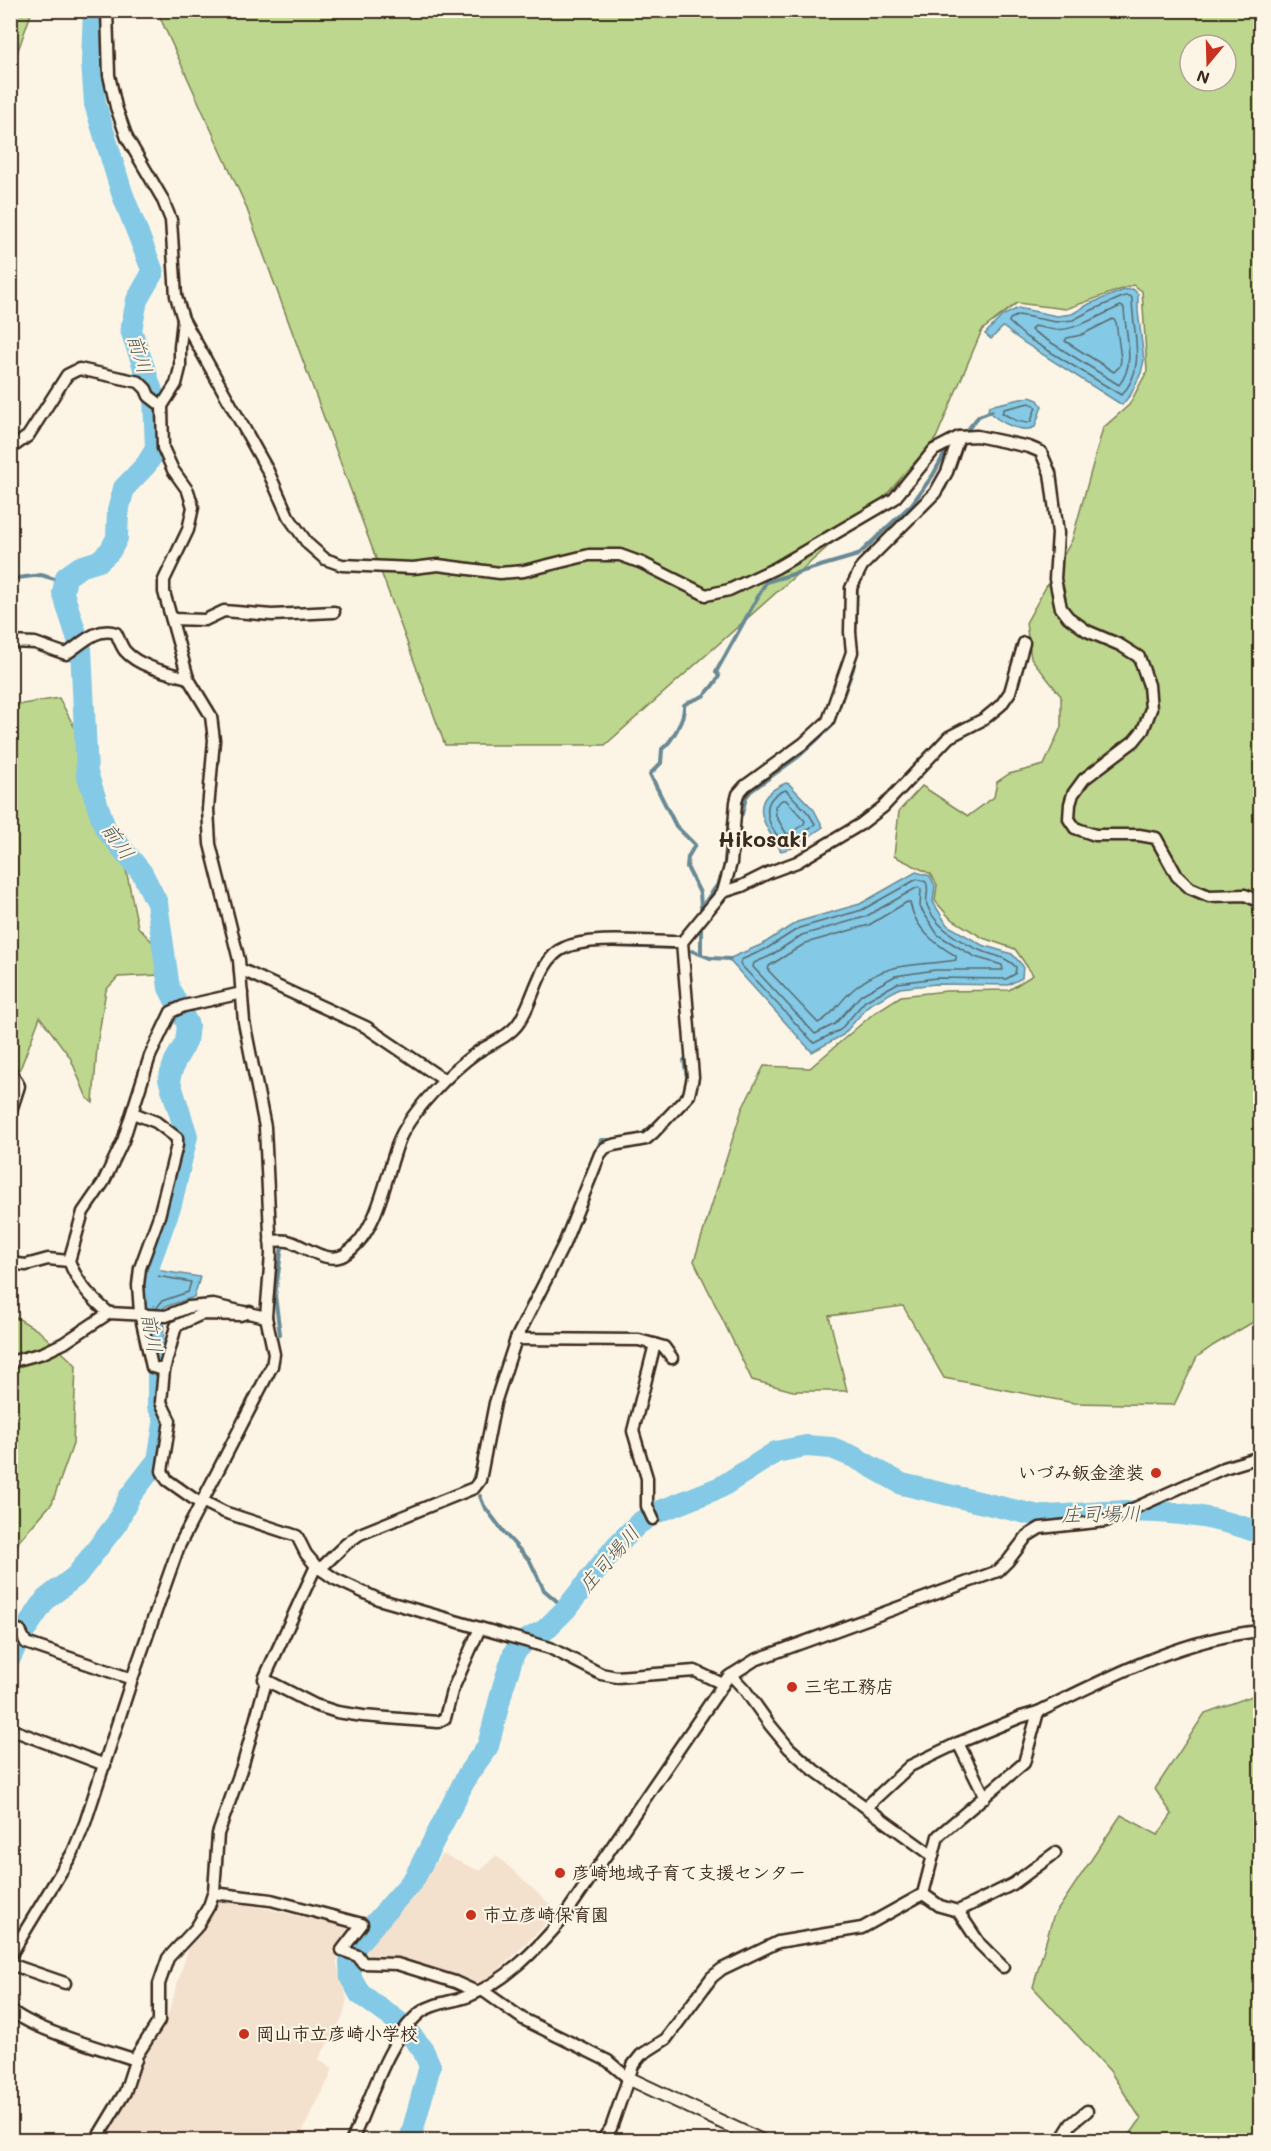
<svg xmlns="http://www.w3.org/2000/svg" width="1271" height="2151" font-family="Mali,'Klee One',sans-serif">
<rect width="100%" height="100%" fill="#fcf5e5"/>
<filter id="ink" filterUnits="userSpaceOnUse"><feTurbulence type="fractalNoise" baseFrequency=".0167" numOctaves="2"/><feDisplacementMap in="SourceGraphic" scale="12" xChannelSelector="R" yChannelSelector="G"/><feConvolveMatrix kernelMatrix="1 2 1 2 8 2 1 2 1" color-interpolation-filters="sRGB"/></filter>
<g filter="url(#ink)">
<g fill="#f4e1cd">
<polygon points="442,1854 480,1871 496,1855 552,1906 543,1927 483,1985 393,1959 368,1956 365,1951 385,1924 411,1898"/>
<polygon points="220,1898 352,1928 339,1949 337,1964 347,1999 343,2017 318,2060 333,2068 329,2079 303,2130 300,2140 102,2140 130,2097 144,2051 168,2014 189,1946 202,1930"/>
</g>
<g fill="#bdd78e" stroke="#7c8056" stroke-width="1.5" fill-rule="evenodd">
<polygon points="11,10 32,11 11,70 10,11"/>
<path d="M157,11H1260V1318L1214,1345L1197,1357L1174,1405L1074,1403L944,1378L903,1306L829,1316L847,1391H793L752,1380L694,1261L742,1109L764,1066L810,1068L874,1013L901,996L946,991L1009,990L1033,975L1015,949L983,938L950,918L935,901L937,885L931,874L894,856L899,811L922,786L968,816L994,797L997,782L1009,774L1044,765L1061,727V696L1031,658L1026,623L1072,540L1103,428L1129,405L1147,371L1142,291L1133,285L1066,309L1017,303L982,330L936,438L887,494L605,745H445L245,204ZM1190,45H1226V81H1190Z"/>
<polygon points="59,698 78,734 104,806 119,836 138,927 158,948 160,975 118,977 106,990 97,1046 93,1103 87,1098 70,1057 40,1017 11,1093 11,706"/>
<polygon points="11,1314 39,1331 76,1365 73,1444 52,1503 19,1541 11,1562"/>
<polygon points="1260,1693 1260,2140 1126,2140 1141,2119 1110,2071 1033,1987 1053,1917 1121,1815 1158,1835 1172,1814 1155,1789 1205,1713"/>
</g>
<g fill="#84c9e5" stroke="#678995" stroke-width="1.5">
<polygon points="1133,289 1138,294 1138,311 1144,360 1141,373 1131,394 1122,405 1023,342 1003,327 991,339 985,334 1002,316 1018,308 1057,316 1072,314 1089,304 1124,290"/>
<path d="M1030,397L1038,400L1042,406L1035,427C1021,434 999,422 988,411L989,406Z"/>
<path d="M786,783L789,784L814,810L823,827L792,848L781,851C764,824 745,800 786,783Z"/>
<polygon points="916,872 930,876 935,886 933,902 947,925 982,945 1012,954 1023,966 1022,978 1008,985 936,984 900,988 869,1005 843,1035 812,1052 728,959 763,944 797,922 860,904"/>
<path d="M147,1266L162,1271L200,1277L194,1297L164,1307L163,1364L156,1363C149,1331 139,1297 147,1266Z"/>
</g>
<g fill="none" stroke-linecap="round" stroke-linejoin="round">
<g stroke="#586a6e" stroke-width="1.5">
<path d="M1125,296H1130L1132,298C1132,331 1148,369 1121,395L1026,337L1009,322L1010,319L1019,315L1056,322L1073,320L1092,310Z"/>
<path d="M1121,306L1124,308C1125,335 1137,363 1119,385L1031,330L1034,326C1041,327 1050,330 1058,330C1078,329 1102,314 1121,306Z"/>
<polygon points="1113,319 1116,322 1121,359 1120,366 1114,372 1065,341 1067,338 1081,335"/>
<polygon points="1029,403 1034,405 1036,407 1031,421 1028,423 1017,421 1002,413 1004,409"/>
<path d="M786,790L809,814L815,824L790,843L785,844C768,829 756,799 786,790Z"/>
<polygon points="782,800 786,800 805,821 804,824 789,834 786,833 776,816 775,806"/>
<path d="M917,879L926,882C930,890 925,897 927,905C935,927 959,941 979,950C993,956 1006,956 1016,967L1015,974L1006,979L936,978L898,983L865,1001L840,1030L814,1043L740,964L741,960L766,949L799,928L862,910Z"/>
<polygon points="918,887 921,889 920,907 938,935 975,957 1002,965 1003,970 935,970 895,976 861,995 835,1024 815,1034 753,967 754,963 770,956 802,935 865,917"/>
<path d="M907,902L910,903C916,930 934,943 956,956V960C917,967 889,960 855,988C841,999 834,1015 818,1023L768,970L769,966L806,943L869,925Z"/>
<polyline points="154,1309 149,1287 152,1275 191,1282 188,1292 162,1301 156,1309"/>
</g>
<g stroke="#678995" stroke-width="4">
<polyline points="968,429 979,416 992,411"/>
<polyline points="940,494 945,488 949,478"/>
<polyline points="10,579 41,575 65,582"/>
<polyline points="855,635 857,585"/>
<polyline points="742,814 746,797 751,791 798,757 832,726 853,669 856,654"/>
<path d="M701,906L700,893L687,867L688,857L695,845L676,826L650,774L661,763L662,749C672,742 685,718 684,705C690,700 696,700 703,696C708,692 716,682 719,676L716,672L766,582L858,555L912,504L933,475L945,453"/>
<polyline points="701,908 718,884 724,870 729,820"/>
<polyline points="610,946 675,948"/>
<polyline points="692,951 710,958 730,959"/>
<polyline points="701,954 701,924"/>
<path d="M545,959C551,947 556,944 569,942"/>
<polyline points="514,1035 520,1030 524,1023"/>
<polyline points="684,1060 688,1083"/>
<polyline points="628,1137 642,1134 662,1117"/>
<polyline points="596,1153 601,1140 615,1140"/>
<polyline points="360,1247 367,1241 378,1219"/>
<polyline points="280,1334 275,1296 282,1246 286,1243"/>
<polyline points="473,1480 479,1459"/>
<polyline points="480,1496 484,1506 506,1535 530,1561 544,1590 566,1609"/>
</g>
<g stroke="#84c9e5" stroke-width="22">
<polyline points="94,10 92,62 95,104 122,193 153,272 137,300 131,330 154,397 156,449 146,465 124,488 118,511 117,538 110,551 99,561 80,567 66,577 63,593 81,649 87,773 105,828 142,873 157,903 169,988 188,1025 186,1042 175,1061 169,1079 187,1136 171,1204 151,1259 144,1286 146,1297"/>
<polyline points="10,1658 19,1639 46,1599 76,1576 117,1523 130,1496 158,1460 165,1418 158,1406 158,1363 155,1344"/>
<path d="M410,2140L430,2066L422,2048L400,2023L360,1994L351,1978L350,1962L357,1944L414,1879L468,1774L488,1746L503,1687L514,1653L525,1641L545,1630L566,1609L616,1546L638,1524L653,1514L721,1487L776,1452L806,1446L832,1448L854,1457L902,1484L1039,1516C1061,1516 1082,1513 1104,1512C1157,1509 1211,1514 1260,1533"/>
</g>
<g stroke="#3b2a1e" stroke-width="15">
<g id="minor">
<polyline points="107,10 109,75 116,107 127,138 162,198 171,220 176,296 183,319 268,471 288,516 308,544 325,559 342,565 413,568 438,565 500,573 524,571 589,555 620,555 642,563 706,595 729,590 776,568 894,499 934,450 959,437 977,436 1029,447 1041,452 1050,473 1058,533 1055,579 1061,608 1068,617 1087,631 1120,645 1139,657 1149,685 1151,709 1143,730 1134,741 1084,779 1073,794 1070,804 1069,819 1075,828 1095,835 1139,835 1156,838 1177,876 1190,888 1209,896 1245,895 1260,902"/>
<polyline points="10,449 28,436 67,375 79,369 139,382 146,389 149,396 162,406"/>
<polyline points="172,619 205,620 224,611 272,615 334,612"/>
<path d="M10,642L35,643L66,654C81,645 96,626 116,633C119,639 121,646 125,651C139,667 169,673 188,678"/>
<polyline points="723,892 742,886 770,872 797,862 861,824 883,807 949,737 984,719 1001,705 1010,692 1024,643"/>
<polyline points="240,969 366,1027 444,1080"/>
<polyline points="10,1070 19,1086 10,1114"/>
<polyline points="133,1113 156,1122 177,1138 177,1145 159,1216 140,1268 138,1285 140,1313 152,1367 164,1370"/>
<path d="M270,1241C276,1241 282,1240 288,1241C304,1245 327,1265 344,1255C380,1232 385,1174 400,1138C412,1111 452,1070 476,1053C489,1044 507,1038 517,1025C534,1004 538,959 564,948C592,935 649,943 682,942"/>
<polyline points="69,1261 83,1212 103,1183 123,1141 150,1056 171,1012 184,1006 242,993"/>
<path d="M10,1263L26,1265L48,1259L69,1261C78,1284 91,1298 109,1313"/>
<polyline points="516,1339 639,1340 664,1347 672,1358"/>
<polyline points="10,1362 43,1353 64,1343 109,1313 166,1316 189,1307 213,1305 266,1317"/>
<polyline points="202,1501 224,1512 297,1536 306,1554 316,1566 335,1579 378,1599 550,1648 601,1674 617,1677 695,1671 723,1684"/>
<polyline points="201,1504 167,1480 162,1471 170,1421 161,1402 164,1370 176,1326 202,1314 240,1315 250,1312"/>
<polyline points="653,1519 647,1506 647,1478 633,1431 655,1344"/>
<polyline points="316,1566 264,1679 315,1705 337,1712 363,1716 438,1722 445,1718 452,1691 480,1628"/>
<polyline points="320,1569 346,1544 360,1534 474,1488 480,1480 495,1403 516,1339 564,1244 600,1154 605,1148 613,1145 646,1139 653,1133 689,1095 693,1077 682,942 723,892 731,863 736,802 738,794 745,786 804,743 828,721 852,652 850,632 851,588 862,566 935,493 947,472 959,437"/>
<polyline points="10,1626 20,1631 26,1643 132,1679"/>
<polyline points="731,1675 745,1690 770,1725 789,1748 814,1770 933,1856"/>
<polyline points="10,1729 105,1765"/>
<polyline points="958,1743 985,1797"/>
<polyline points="866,1807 910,1766 958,1743 1021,1717 1038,1712"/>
<polyline points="213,1893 271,1900 362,1924 342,1950 358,1956 363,1963 397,1964 455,1982 477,1992"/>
<polyline points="923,1894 940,1906 958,1911 980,1944 1003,1967"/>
<polyline points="958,1911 1013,1884 1055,1853"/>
<polyline points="10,1956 73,1852 85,1823 132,1679 179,1546 272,1366 274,1354 266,1317 271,1254 265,1127 244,1022 239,960 210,844 208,809 214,740 211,716 188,678 164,592 164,580 188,530 193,507 188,491 173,470 163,448 162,406 176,384 180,368 180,347 183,320"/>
<polyline points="10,1964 65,1983"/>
<polyline points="482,1990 523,2019 608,2061 628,2078"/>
<path d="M10,2009C29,2029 107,2050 136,2060"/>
<polyline points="96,2140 125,2092 137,2055 159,2021 159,1984 168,1958 196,1928 209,1906 214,1891 218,1834 243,1764 266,1682"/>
<path d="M352,2140C370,2102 388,2038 421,2012C435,2002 454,2002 469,1996C507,1980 534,1952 561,1921L728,1677L755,1660L998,1571L1008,1561L1027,1536L1040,1528L1106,1521L1224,1468L1260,1457"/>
<path d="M602,2140L611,2128L633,2065L641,2055L666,2039L712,1977L722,1969L778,1942L862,1928L923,1894L938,1836L1024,1763L1038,1712C1109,1677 1181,1639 1260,1631"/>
<polyline points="1061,2140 1071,2124 1087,2111"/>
</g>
</g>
<g stroke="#3b2a1e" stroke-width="16">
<polyline id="tertiary" points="628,2078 760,2140"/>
</g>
<use href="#minor" stroke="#fcf5e5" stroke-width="10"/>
<use href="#tertiary" stroke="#fcf5e5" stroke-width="12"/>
</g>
</g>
<g fill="#c8321e" stroke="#fcf5e5" stroke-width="2">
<circle cx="1156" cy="1473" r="6"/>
<circle cx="792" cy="1687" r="6"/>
<circle cx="560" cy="1873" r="6"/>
<circle cx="471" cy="1915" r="6"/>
<circle cx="244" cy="2034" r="6"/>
</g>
<g text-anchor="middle" stroke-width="4.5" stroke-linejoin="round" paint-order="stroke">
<g font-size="18" font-weight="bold" fill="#3b2a1e" stroke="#fcf5e5" text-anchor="start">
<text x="1144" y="1479" text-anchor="end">いづみ鈑金塗装</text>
<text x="804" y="1693">三宅工務店</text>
<text x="572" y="1879">彦崎地域子育て支援センター</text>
<text x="483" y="1921">市立彦崎保育園</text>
<text x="256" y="2040">岡山市立彦崎小学校</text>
</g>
<g font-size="20" font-style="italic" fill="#515a5a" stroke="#fcf5e5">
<text transform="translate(140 354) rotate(73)" y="7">前川</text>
<text transform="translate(118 841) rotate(55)" y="7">前川</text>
<text transform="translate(152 1333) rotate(80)" y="7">前川</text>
<text transform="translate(1101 1514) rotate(-1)" y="7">庄司場川</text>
<text transform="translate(609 1559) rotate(-49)" y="7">庄司場川</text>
</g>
<g font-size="21" font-weight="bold" fill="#3b2a1e" stroke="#fcf5e5">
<text x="763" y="847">Hikosaki</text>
</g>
</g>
<rect width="1271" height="2151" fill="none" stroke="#fcf5e5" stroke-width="36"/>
<rect x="18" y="18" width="1235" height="2115" fill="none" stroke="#3b2a1e" stroke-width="2" filter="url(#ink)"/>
<g transform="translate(1208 63) rotate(199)"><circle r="28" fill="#fcf5e5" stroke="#afa495" stroke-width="1.5"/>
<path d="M0-4.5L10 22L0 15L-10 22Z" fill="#c8321e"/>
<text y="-9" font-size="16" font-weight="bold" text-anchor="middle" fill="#3b2a1e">N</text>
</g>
</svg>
